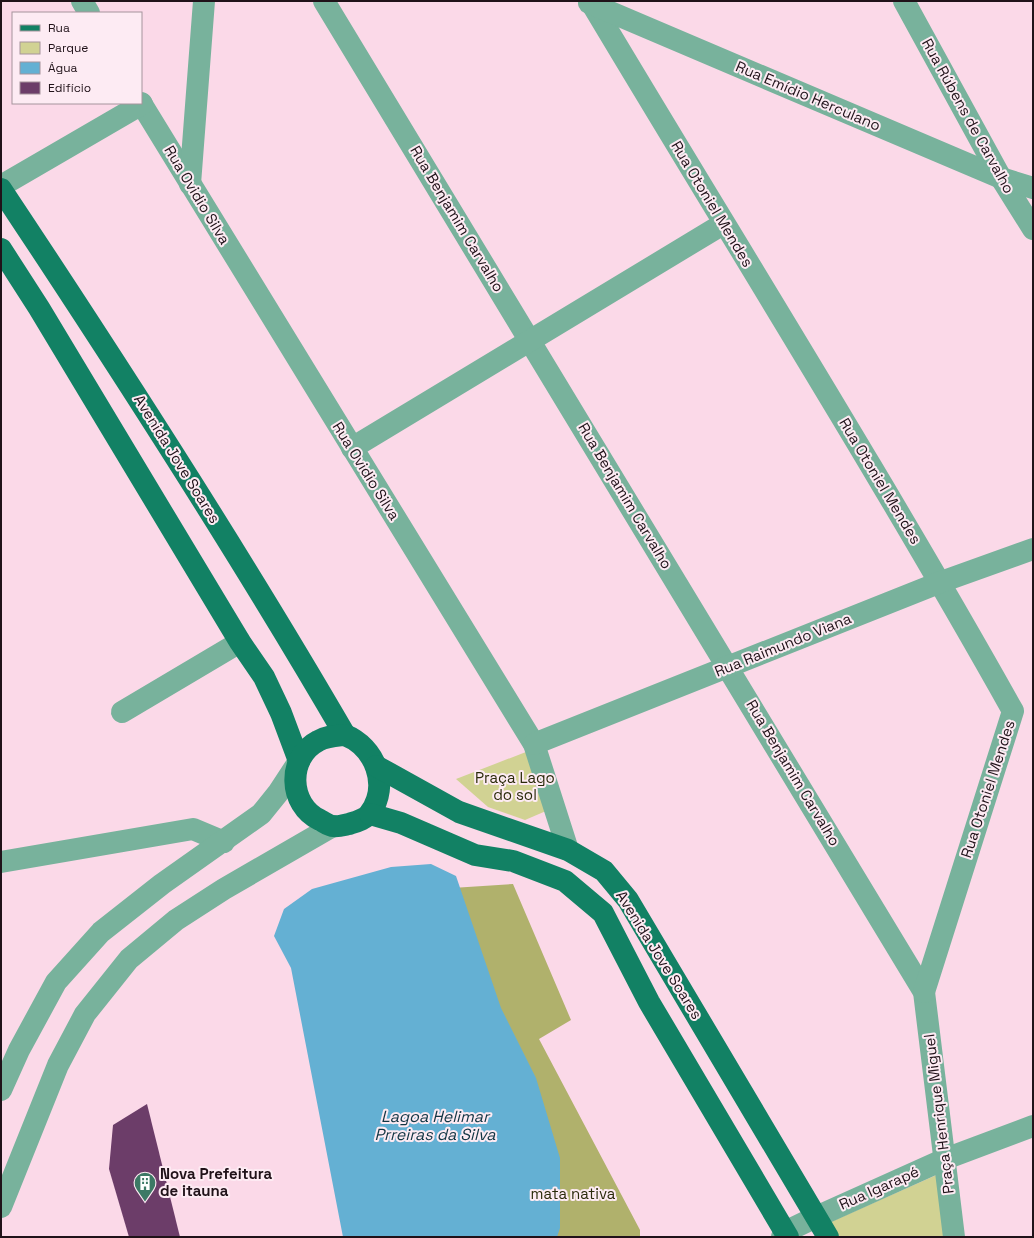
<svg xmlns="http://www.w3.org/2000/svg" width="1034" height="1238" font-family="'Space Grotesk',sans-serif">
<rect width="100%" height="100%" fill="#fbd9e8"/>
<g fill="#d1d293">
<polygon points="531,750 553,808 525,820 488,807 456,779"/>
<polygon points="941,1173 948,1237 835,1237 826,1224"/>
</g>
<polygon fill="#b0b16c" points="513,884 571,1020 539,1039 640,1230 640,1237 538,1237 452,888"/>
<polygon fill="#64b0d3" points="431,864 456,876 501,1008 536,1078 560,1158 560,1228 557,1237 343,1237 291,968 274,936 284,909 312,889 391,867"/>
<polygon fill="#6c3d69" points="147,1104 180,1237 129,1237 109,1169 113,1125"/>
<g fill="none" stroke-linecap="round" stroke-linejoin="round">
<g stroke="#78b29c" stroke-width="22">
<polyline points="82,1 89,13"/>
<polyline points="324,1 924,992 954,1237"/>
<path d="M592,1V4C733,240 879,472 1013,711L924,992"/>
<polyline points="904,1 1001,178 1033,229"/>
<polyline points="589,3 1001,178 1033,188"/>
<polyline points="141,103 534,744 568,850"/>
<polyline points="190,184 204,1"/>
<polyline points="1,186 142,104"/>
<polyline points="352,448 723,224"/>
<polyline points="122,712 240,642"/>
<polyline points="534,744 941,582 1033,549"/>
<polyline points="1,862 193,829 224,842"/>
<polyline points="1,1090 19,1050 56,982 101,932 162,884 261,814 278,793 299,761"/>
<polyline points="1,1207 58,1065 85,1014 129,959 176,920 224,889 333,826"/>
<polyline points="782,1237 785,1232 816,1217 945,1159 1033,1126"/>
</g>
<g stroke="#128164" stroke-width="22">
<path d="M1,189C120,368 237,549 345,735"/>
<polyline points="1,249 39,308 240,642 264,677 281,713 299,761"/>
<path d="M345,735C375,747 390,785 370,813C366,819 355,822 349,824C344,825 338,827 333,826C329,826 324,822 320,820C288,805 287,757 318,741C327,736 335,736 345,735Z"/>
<polyline points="376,766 459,812 568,850 604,871 628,900 828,1237"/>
<polyline points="370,814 401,823 475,855 513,861 565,881 603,913 649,1002 788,1237"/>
</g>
</g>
<defs>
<g id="building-pin" transform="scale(1.15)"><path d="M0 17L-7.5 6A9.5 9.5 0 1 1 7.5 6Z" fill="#3c7965" stroke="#fdebf3"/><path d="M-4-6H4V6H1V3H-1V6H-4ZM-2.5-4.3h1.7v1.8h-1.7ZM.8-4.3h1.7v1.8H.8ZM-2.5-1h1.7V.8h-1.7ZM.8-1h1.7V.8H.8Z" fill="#fff"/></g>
</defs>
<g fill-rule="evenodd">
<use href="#building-pin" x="145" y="1183"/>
</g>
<g text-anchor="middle" stroke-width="4" stroke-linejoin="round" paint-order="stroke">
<g font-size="15" fill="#201219" stroke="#fdebf3">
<text transform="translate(808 96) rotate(23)" y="5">Rua Emídio Herculano</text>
<text transform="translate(968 116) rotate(61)" y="5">Rua Rúbens de Carvalho</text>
<text transform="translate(197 195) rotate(59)" y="5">Rua Ovidio Silva</text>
<text transform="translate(712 204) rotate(59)" y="5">Rua Otoniel Mendes</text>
<text transform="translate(457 219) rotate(59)" y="5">Rua Benjamim Carvalho</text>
<text transform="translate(177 459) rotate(58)" y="5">Avenida Jove Soares</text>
<text transform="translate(366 471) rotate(58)" y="5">Rua Ovidio Silva</text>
<text transform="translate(880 481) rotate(59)" y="5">Rua Otoniel Mendes</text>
<text transform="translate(625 496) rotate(59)" y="5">Rua Benjamim Carvalho</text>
<text transform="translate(783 645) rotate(-22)" y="5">Rua Raimundo Viana</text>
<text transform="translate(793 773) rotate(59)" y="5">Rua Benjamim Carvalho</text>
<text transform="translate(988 789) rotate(-72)" y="5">Rua Otoniel Mendes</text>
<text transform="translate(659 955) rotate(58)" y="5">Avenida Jove Soares</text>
<text transform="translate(939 1114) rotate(-97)" y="5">Praça Henrique Miguel</text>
<text transform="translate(879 1188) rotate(-24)" y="5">Rua Igarapé</text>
</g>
<g font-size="15" fill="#2b2b0b" stroke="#fdebf3">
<text x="515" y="783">Praça Lago<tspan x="515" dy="17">do sol</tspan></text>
<text x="573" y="1199">mata nativa</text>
</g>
<g font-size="15" font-weight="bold" fill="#201219" stroke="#fdebf3" text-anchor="start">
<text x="160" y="1179">Nova Prefeitura<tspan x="160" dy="17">de itauna</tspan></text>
</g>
<g font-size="16" font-style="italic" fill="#113544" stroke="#fdebf3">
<text x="435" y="1122">Lagoa Helimar<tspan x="435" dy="18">Prreiras da Silva</tspan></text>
</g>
</g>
<rect width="1034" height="1238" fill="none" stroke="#201219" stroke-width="4"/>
<rect x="12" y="12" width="130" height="92" fill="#fdebf3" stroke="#a5949c"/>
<rect x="20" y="25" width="20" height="6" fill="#128164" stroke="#a5949c"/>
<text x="48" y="32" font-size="12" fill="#201219">Rua</text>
<rect x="20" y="42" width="20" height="12" fill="#d1d293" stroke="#a5949c"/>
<text x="48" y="52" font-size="12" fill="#201219">Parque</text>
<rect x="20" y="62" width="20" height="12" fill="#64b0d3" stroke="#a5949c"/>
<text x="48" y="72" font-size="12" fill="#201219">Água</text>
<rect x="20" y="82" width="20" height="12" fill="#6c3d69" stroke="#a5949c"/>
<text x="48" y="92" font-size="12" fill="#201219">Edifício</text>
</svg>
